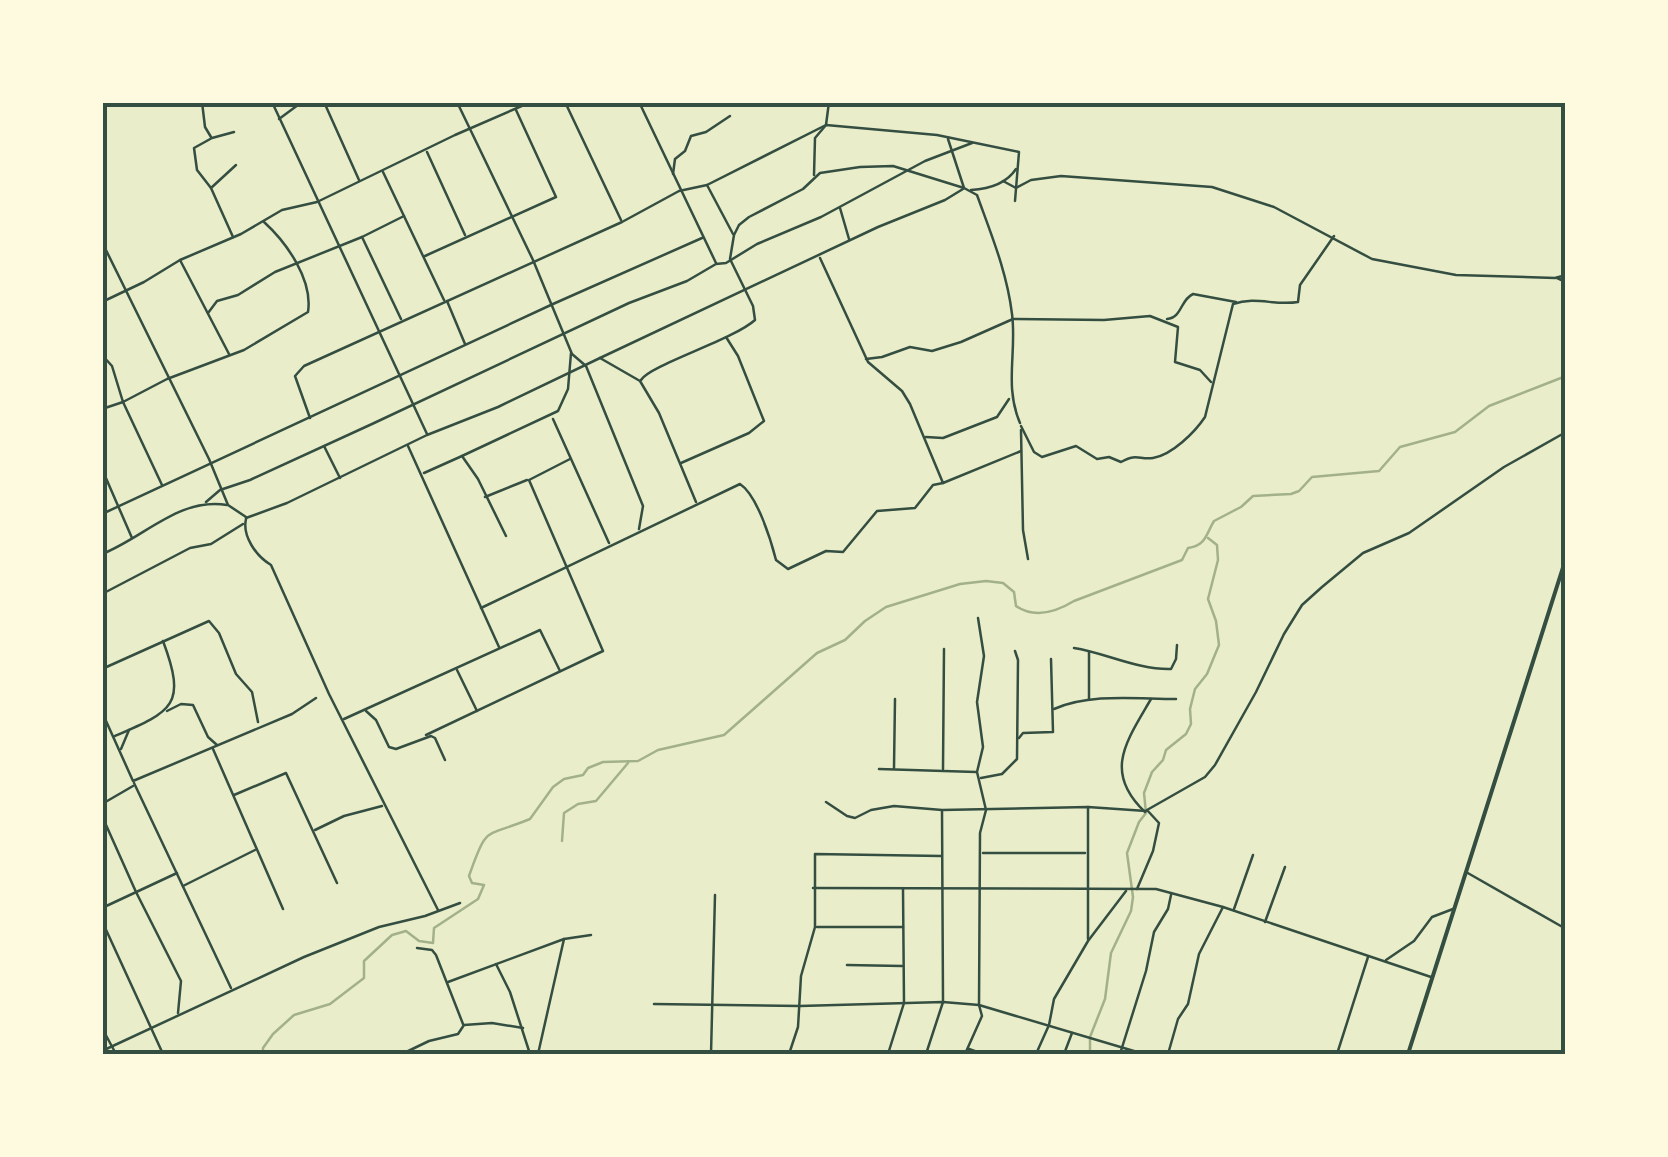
<svg xmlns="http://www.w3.org/2000/svg" width="1668" height="1157" font-family="Raleway,sans-serif">
<rect width="100%" height="100%" fill="#e9edc9"/>
<g fill="none" stroke-linecap="round" stroke-linejoin="round">
<g stroke="#a3b18a" stroke-width="2.5">
<polyline points="562,841 564,813 578,804 596,801 628,763"/>
<path d="M263,1054V1048L273,1034L294,1015L330,1004L364,978V961L392,935L406,931L419,941L433,943L434,928L478,899L484,885L472,883L469,876C487,824 484,838 530,819L553,787L564,779L583,775L588,768L603,762L638,761L658,750L724,735L817,653L845,640L865,621L886,607L960,584L986,581L1003,583L1014,592L1016,606C1035,619 1056,612 1074,601L1182,560L1188,548C1206,546 1206,534 1214,521L1241,507L1253,496L1291,494L1299,491L1312,477L1379,471L1400,447L1455,432L1489,406L1566,376"/>
<polyline points="1090,1054 1090,1037 1105,999 1111,953 1131,911 1133,897 1127,853 1139,822 1146,813 1144,793 1152,772 1163,760 1166,750 1186,734 1191,724 1190,709 1195,689 1207,674 1219,645 1216,621 1208,599 1218,560 1217,545 1208,538"/>
</g>
<g stroke="#344e41" stroke-width="2.5">
<polyline points="202,102 205,127 211,137"/>
<polyline points="272,102 427,434"/>
<polyline points="324,102 359,180"/>
<polyline points="457,102 533,260 572,354 586,366 643,506 639,529"/>
<polyline points="565,102 621,220"/>
<polyline points="640,104 716,263"/>
<polyline points="279,119 302,102"/>
<path d="M948,139L964,188L977,195C991,234 1007,272 1012,314C1017,352 1004,386 1020,423"/>
<polyline points="427,152 465,235"/>
<polyline points="383,172 444,300"/>
<polyline points="673,174 675,159 685,151 691,136 706,132 730,116"/>
<polyline points="814,175 815,138 826,125 829,102"/>
<polyline points="1003,181 1016,188 1031,180 1061,176 1212,187 1274,207 1372,259 1456,275 1555,278 1566,275"/>
<polyline points="707,185 733,234"/>
<polyline points="211,188 197,170 194,148 212,138 234,132"/>
<path d="M971,190C989,189 1006,184 1016,169"/>
<polyline points="840,208 849,239"/>
<polyline points="233,237 211,188 236,165"/>
<polyline points="362,237 401,319"/>
<polyline points="102,242 209,459 228,505 246,517"/>
<polyline points="425,256 556,197 516,110"/>
<polyline points="820,258 868,362 902,391 910,404 943,483 1021,451"/>
<polyline points="180,260 229,354"/>
<polyline points="1557,278 1566,282"/>
<polyline points="447,301 465,344"/>
<polyline points="102,302 144,282 180,260 241,234 282,210 317,202 455,135 531,102"/>
<polyline points="208,313 217,301 238,295 275,272 362,237 404,216"/>
<path d="M1167,319C1182,318 1180,300 1193,294L1236,302"/>
<path d="M102,355L112,366L123,402L167,379L244,350L308,312C313,280 287,243 264,222"/>
<polyline points="600,358 878,227 945,200 963,189"/>
<polyline points="866,359 882,357 910,347 932,351 961,342 1013,319 1104,320 1150,316 1178,327 1175,362 1200,370 1211,382"/>
<path d="M641,380C650,365 733,340 755,320L753,306L730,259L734,235L739,225L749,217L803,189L820,173L860,167L893,166L964,188"/>
<polyline points="102,409 123,402 162,485"/>
<polyline points="310,418 295,376 304,366 622,222 679,191 707,185 826,125 937,135 1019,152 1015,201"/>
<polyline points="553,419 609,543"/>
<path d="M1021,426L1034,452L1042,457L1076,446L1097,459L1109,457L1121,462C1137,453 1139,460 1153,458C1172,455 1195,432 1205,417L1233,304C1256,296 1275,306 1298,302L1300,285L1334,236"/>
<polyline points="1021,430 1023,530 1028,559"/>
<polyline points="926,437 943,438 997,417 1009,399"/>
<polyline points="324,446 340,478"/>
<polyline points="408,446 499,647"/>
<polyline points="462,456 558,411 568,389 571,353"/>
<polyline points="681,463 749,433 764,421 738,356 726,337"/>
<polyline points="102,469 132,538"/>
<polyline points="424,473 462,456 478,479 506,536"/>
<polyline points="485,497 527,480"/>
<polyline points="206,502 220,490 250,480 372,424 629,303 687,281 716,264 726,263 757,244 821,217 925,161 972,143"/>
<polyline points="102,514 553,304 702,238"/>
<polyline points="246,518 287,503 427,435 498,407 600,358 640,381 659,413 696,502"/>
<path d="M246,519C242,536 256,556 271,565L329,694L438,910"/>
<path d="M102,554C145,537 179,497 227,505"/>
<polyline points="102,594 190,548 211,544 243,524"/>
<path d="M481,608L740,484C757,495 771,540 776,560L788,569L826,551L843,552L877,511L915,508L933,485L943,483"/>
<path d="M1074,648C1106,653 1138,670 1171,669L1176,659L1177,645"/>
<polyline points="1089,652 1089,699"/>
<polyline points="102,669 209,621 219,633 236,674 252,692 258,722"/>
<polyline points="457,670 477,711"/>
<path d="M1054,709C1091,693 1136,699 1176,699"/>
<polyline points="167,711 181,704 193,705 208,737 217,745"/>
<polyline points="366,711 376,720 389,747 396,749 431,736 435,738 445,760"/>
<polyline points="102,712 133,781 292,714 316,698"/>
<polyline points="344,719 540,630 560,671"/>
<polyline points="426,735 603,651 529,480 570,459"/>
<path d="M115,736C173,711 187,705 163,641"/>
<polyline points="1019,738 1023,733 1053,732 1051,659"/>
<polyline points="121,749 129,730"/>
<polyline points="213,749 283,909"/>
<polyline points="894,768 895,699"/>
<polyline points="879,769 976,772"/>
<polyline points="943,769 944,649"/>
<polyline points="981,778 1002,774 1017,759 1018,660 1015,651"/>
<polyline points="134,783 231,988"/>
<polyline points="234,795 286,773 337,883"/>
<polyline points="826,802 847,816 855,818 871,810 894,806 942,810 1088,807 1146,811"/>
<polyline points="102,804 133,786"/>
<path d="M1145,812C1103,772 1126,742 1151,699"/>
<polyline points="102,816 136,892 181,981 178,1013"/>
<polyline points="315,830 344,816 382,806"/>
<polyline points="983,853 1085,853"/>
<polyline points="183,886 255,850"/>
<polyline points="813,888 1156,889 1223,907 1431,977"/>
<polyline points="1137,889 1153,851 1159,823 1147,810 1205,777 1215,765 1256,692 1284,634 1302,605 1322,587 1363,553 1409,533 1504,467 1566,432"/>
<polyline points="102,908 177,873"/>
<polyline points="1234,909 1253,855"/>
<polyline points="102,921 163,1054"/>
<polyline points="1265,922 1285,867"/>
<polyline points="817,927 903,927"/>
<polyline points="1088,939 1088,807"/>
<polyline points="417,948 432,950 436,955 463,1024"/>
<polyline points="1386,960 1414,941 1432,917 1453,909"/>
<polyline points="496,964 510,992 530,1054"/>
<polyline points="847,965 902,966"/>
<polyline points="448,982 564,939 591,935"/>
<polyline points="654,1004 800,1006 943,1002 979,1005 1144,1054"/>
<polyline points="102,1028 116,1054"/>
<polyline points="969,1049 983,1054"/>
<polyline points="102,1051 304,957 379,927 425,916 460,903"/>
<polyline points="402,1054 429,1041 458,1034 464,1025 492,1023 523,1028"/>
<polyline points="515,1054 528,1053"/>
<polyline points="538,1054 564,939"/>
<polyline points="711,1054 715,895"/>
<polyline points="789,1054 798,1027 801,976 815,927 815,854 941,856"/>
<polyline points="888,1054 904,1003 903,889"/>
<polyline points="926,1054 943,1002 942,811"/>
<polyline points="965,1054 982,1016 979,1005 980,833 986,810 977,772 983,747 977,702 984,656 978,618"/>
<polyline points="1036,1054 1049,1025 1054,999 1088,941 1126,891"/>
<polyline points="1064,1054 1072,1033"/>
<polyline points="1120,1054 1146,971 1154,932 1168,909 1171,895"/>
<polyline points="1168,1054 1178,1019 1188,1004 1199,954 1223,907"/>
<polyline points="1337,1054 1368,957"/>
</g>
<polyline stroke="#344e41" stroke-width="2.5" points="1466,872 1566,929"/>
<polyline stroke="#344e41" stroke-width="4" points="1408,1054 1566,558"/>
</g>
<rect width="1668" height="1157" fill="none" stroke="#fefae0" stroke-width="210"/>
<rect x="105" y="105" width="1458" height="947" fill="none" stroke="#344e41" stroke-width="4"/>
</svg>
